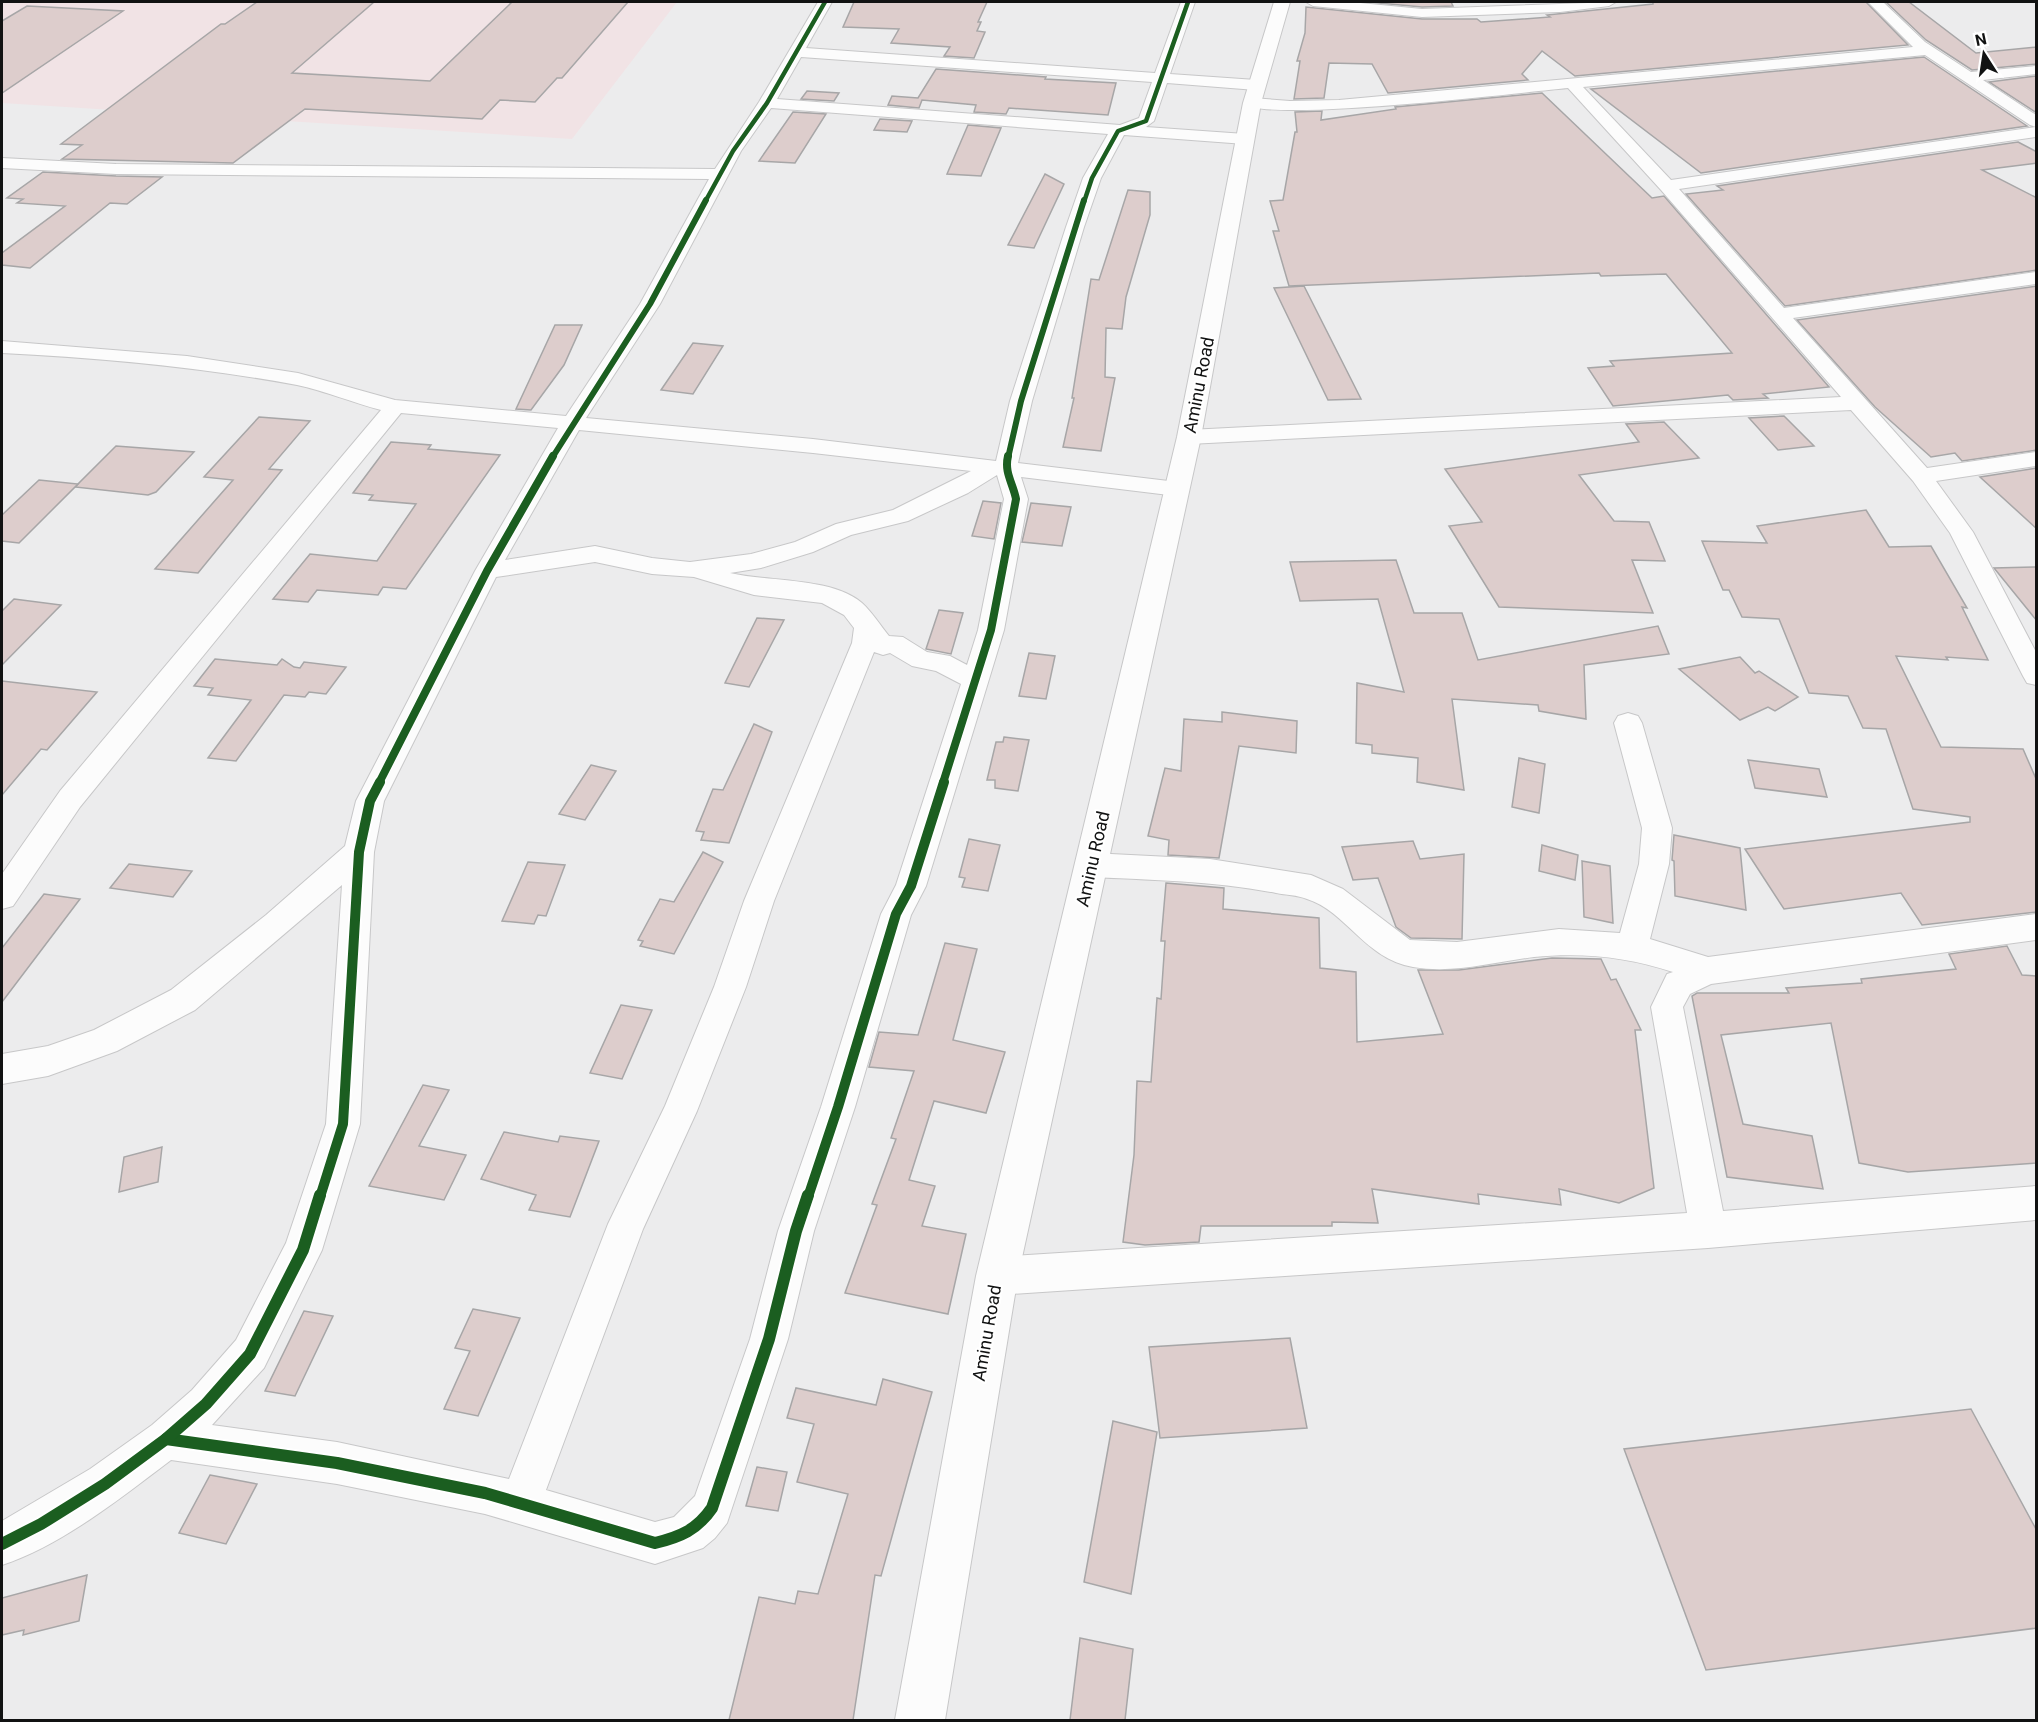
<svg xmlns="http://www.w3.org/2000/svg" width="2038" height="1722" font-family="Roboto,sans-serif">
<rect width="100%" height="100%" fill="#ececed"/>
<polygon fill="#f1e3e5" points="2,2 677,2 572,139 2,103"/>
<g fill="#ddcdcc" stroke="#a7a6a7" stroke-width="1.5">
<polygon points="257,2 374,2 292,73 430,81 512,2 628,2 562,78 557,78 535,102 500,100 482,119 305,109 233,163 62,159 82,145 61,144 221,24 225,24"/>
<polygon points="854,2 987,2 978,22 981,22 977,31 985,32 974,58 944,56 950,47 891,43 899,29 843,27"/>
<polygon points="1368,2 1451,2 1453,6 1422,7"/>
<polygon points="1653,2 1866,2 1908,45 1575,76 1542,51 1522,74 1528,80 1388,93 1372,64 1329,63 1324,98 1294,99 1300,61 1297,61 1305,33 1306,7 1422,19 1477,19 1481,22 1550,17 1547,15 1653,4"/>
<polygon points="1886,2 1909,2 1976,53 2037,47 2037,64 1972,70 1926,40"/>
<polygon points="27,6 123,11 2,93 2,21"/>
<polygon points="1924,57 2027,126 1701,173 1591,89"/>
<polygon points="936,69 1046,77 1045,79 1116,83 1108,115 1009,108 1006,114 974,112 976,105 922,100 919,108 888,105 892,96 918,98"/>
<polygon points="2036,76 2037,113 1989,82"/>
<polygon points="807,91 839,93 834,101 801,99"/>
<polygon points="1542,93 1652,198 1664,196 1829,387 1763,394 1768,398 1733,400 1728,395 1613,406 1588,368 1614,366 1610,361 1732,353 1666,274 1601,276 1599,273 1289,286 1273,231 1279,231 1270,201 1283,200 1295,132 1297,132 1295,112 1322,111 1321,120 1396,109 1395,107"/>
<polygon points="793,112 826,114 795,163 759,161"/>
<polygon points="880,119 912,121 907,132 874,130"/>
<polygon points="968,125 1001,128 981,176 947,174"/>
<polygon points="2018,142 2037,152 2037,163 1982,170 2037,198 2037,270 1785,306 1686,194 1723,190 1717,186"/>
<polygon points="43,172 116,176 162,177 127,204 110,203 30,268 2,265 2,253 65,206 17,203 23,199 7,198"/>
<polygon points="1045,174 1064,184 1034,248 1008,245"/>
<polygon points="1128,190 1150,192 1150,215 1126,297 1122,329 1106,328 1105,377 1115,378 1101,451 1063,447 1074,398 1072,398 1091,279 1099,280"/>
<polygon points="1304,286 1361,399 1328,400 1274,288"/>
<polygon points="2037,286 2037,450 1962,461 1955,453 1931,457 1875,407 1797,320"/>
<polygon points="555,325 582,325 564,365 531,410 516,409"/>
<polygon points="693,343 723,346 693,394 661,390"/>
<polygon points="1784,416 1814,446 1778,450 1749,418"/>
<polygon points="259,417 310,421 269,469 282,470 198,573 155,569 233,480 204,477"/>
<polygon points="1664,422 1699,458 1579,475 1614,521 1649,522 1665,561 1632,560 1653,613 1499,607 1449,526 1482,522 1445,469 1639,442 1626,424"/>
<polygon points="391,442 431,445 428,449 500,455 406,589 383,587 378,595 317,590 308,602 273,599 310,554 377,561 416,504 369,500 373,495 353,493"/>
<polygon points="116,446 194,452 156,492 148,495 75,487"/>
<polygon points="2037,468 2037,529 1980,477"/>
<polygon points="39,480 78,484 19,543 2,541 2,515"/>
<polygon points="983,501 1001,503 994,539 972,536"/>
<polygon points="1031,503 1071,507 1062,546 1022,542"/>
<polygon points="1866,510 1889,547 1931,546 1967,608 1962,607 1988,660 1946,657 1948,660 1896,656 1941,747 2023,749 2037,781 2037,912 1922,925 1901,893 1784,909 1745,849 1970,822 1970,817 1913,809 1886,729 1863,728 1848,696 1809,693 1779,619 1742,617 1729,590 1723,590 1702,541 1767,543 1757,526"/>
<polygon points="1396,560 1414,613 1462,613 1478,660 1658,626 1669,654 1584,665 1586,719 1539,711 1538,705 1452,699 1464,790 1417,782 1418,758 1372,753 1372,745 1356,743 1357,683 1404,692 1378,599 1300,601 1290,562"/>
<polygon points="2037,567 2037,621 1994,568"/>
<polygon points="14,599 61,605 2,665 2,611"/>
<polygon points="939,610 963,613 951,654 926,649"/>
<polygon points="757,618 784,620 749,687 725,683"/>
<polygon points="1029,653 1055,656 1046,699 1019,696"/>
<polygon points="1740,657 1755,673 1759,671 1798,697 1775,711 1768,707 1740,720 1679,669"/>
<polygon points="215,659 277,665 282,659 294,667 300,668 304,662 346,667 326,694 309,692 305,697 284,695 236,761 208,758 251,700 208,695 213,688 194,686"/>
<polygon points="2,681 97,692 47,750 41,749 2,795"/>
<polygon points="1222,712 1297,721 1296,753 1239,746 1219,858 1168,855 1169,840 1148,836 1165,768 1181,771 1184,719 1222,722"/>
<polygon points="754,724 772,732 729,843 701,840 704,832 696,831 713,789 723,790"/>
<polygon points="1004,737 1029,740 1018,791 995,788 995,780 987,780 996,742 1003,742"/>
<polygon points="1519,758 1545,764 1539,813 1512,807"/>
<polygon points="1748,760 1819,769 1827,797 1755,788"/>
<polygon points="591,765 616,771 585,820 559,814"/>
<polygon points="1674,835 1740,848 1746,910 1675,896 1674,861 1672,860"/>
<polygon points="969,839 1000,845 988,891 962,887 965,878 959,877"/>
<polygon points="1413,841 1420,859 1464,854 1462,939 1411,938 1396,927 1378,878 1353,880 1342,847"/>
<polygon points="1542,845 1578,855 1575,880 1539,871"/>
<polygon points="703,852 723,862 674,954 640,946 643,941 638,940 660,899 674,902"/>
<polygon points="1582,861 1610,866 1613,923 1584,917"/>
<polygon points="528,862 565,865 546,916 538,915 534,924 502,921"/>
<polygon points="129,864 192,871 173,897 110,888"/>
<polygon points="1166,883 1224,888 1223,909 1319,918 1320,968 1356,972 1357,1042 1443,1034 1418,970 1459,970 1552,958 1601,959 1611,980 1616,979 1641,1030 1635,1030 1654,1188 1619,1203 1559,1189 1561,1205 1478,1194 1479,1204 1372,1189 1378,1223 1332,1222 1332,1226 1201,1226 1199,1242 1145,1245 1123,1242 1134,1155 1137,1081 1151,1082 1157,998 1161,999 1165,941 1161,941"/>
<polygon points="44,894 80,899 2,1002 2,948"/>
<polygon points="945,943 977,949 953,1040 1005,1052 986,1113 934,1101 909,1180 935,1186 922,1226 966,1234 948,1314 845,1293 877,1205 872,1204 896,1139 891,1138 914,1071 869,1067 879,1032 918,1035"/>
<polygon points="2007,946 2022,975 2037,976 2037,1163 1908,1172 1859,1163 1831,1023 1721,1035 1743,1124 1812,1136 1823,1189 1727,1177 1692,996 1697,993 1789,993 1786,988 1862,983 1861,979 1956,969 1949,954"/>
<polygon points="621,1005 652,1010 622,1079 590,1073"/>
<polygon points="423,1085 449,1090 419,1146 466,1155 444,1200 369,1186"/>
<polygon points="504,1132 558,1142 560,1136 599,1141 570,1217 529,1210 536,1195 481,1179"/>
<polygon points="162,1147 158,1182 119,1192 124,1157"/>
<polygon points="473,1309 520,1318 478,1416 444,1409 470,1351 455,1348"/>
<polygon points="304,1311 333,1316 295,1396 265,1391"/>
<polygon points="1290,1338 1307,1428 1160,1438 1149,1347"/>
<polygon points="883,1379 932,1392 881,1576 875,1575 853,1720 729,1720 759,1597 795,1604 798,1591 818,1594 848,1494 797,1482 814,1424 787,1418 796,1388 876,1405"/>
<polygon points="1971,1409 2037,1531 2037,1628 1706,1670 1624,1449"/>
<polygon points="1113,1421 1157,1432 1131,1594 1084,1582"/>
<polygon points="757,1467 787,1472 778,1511 746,1506"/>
<polygon points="210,1475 257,1484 226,1544 179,1533"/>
<polygon points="87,1575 79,1621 23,1635 24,1630 2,1635 2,1598"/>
<polygon points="1080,1638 1133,1649 1125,1720 1070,1720"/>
</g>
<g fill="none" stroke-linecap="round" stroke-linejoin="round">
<g stroke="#c7c7c8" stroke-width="2">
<g id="minor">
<path d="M818,2H832L806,48L1155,73L1181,2H1195L1170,74L1256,80L1264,85L1256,90L1167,83L1154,121L1146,127L1245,134L1253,139L1245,144L1124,135L1101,178L1084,227L1032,401L1018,463L1177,482L1185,484L1189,489L1185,494L1177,496L1021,477L1028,499L1004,630L926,886L911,915L855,1107L814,1231L788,1339L727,1523L715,1538L703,1548L655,1564L485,1514L337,1484L171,1460C122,1497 61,1546 2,1565V1521L90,1469L152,1425L192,1390L236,1340L286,1243L326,1124L342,885L195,1010L117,1051L48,1076L2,1084V1054L48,1046L94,1030L171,990L266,915L345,846L356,801L475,571L558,428L401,413L80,807L13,906L2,909V874L60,791L381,410C353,403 326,391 297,385C200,367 101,358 2,353V341L187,356L298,373L395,400L566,416L640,304L709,179L116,174L2,168V158L116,164L715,169L759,102ZM801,57L1152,82L1139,118L1120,125L777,99ZM771,108L1108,134L1083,178L1066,227L1010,401L996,461L813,439L586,418L660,304L741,151ZM579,430L813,453L971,471L893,510L836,524L795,542L751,554L690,562L652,558L595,546L505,560ZM997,475L1004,499L978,630L967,665L950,656L927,652L903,637L889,636C880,625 872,612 862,603C832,577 768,582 730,573L761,568L813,552L851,535L908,521L968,493ZM595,562L652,574L694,577L754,595L822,603L844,615L854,628L852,643L744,901L714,987L665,1106L608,1224L509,1479L337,1442L212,1425L264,1368L322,1250L360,1124L374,852L384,801L496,577ZM874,652L883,655L890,653L912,666L936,671L961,684L896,885L881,914L821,1107L778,1231L750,1339L695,1496L674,1517L655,1522L546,1490L643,1229L697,1111L746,987L774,901Z"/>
<polygon points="1306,2 1350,2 1422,9 1616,2 1609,6 1560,12 1422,17 1313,6"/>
<path d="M1868,2H1883L1925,42L1971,72L2036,66V74L1983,80L2036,115V127L2030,125L1925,55L1583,87L1671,180L2036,127V137L1679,189L1784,308L2036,272V284L1793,318L1927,468L2036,452V466L1936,481L1973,532L2036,652V685L2027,683L2023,676L1950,533L1913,481L1851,410L1189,444L1181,442L1178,437L1181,432L1189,430L1841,397L1661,190L1568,88C1526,92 1261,124 1244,103L1252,98L1290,101L1339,100L1913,47Z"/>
<path d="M1628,713L1638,716L1642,723L1672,828L1669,864L1650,939L1708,957L2036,914V940L1711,984L1690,994L1683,1007L1723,1211L2036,1186V1220L1708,1248L997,1295L984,1289L978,1276L984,1263L997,1257L1687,1213L1651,1007L1667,974L1673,972C1628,957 1581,952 1534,957C1494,962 1454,974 1413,967C1365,959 1346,911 1307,899C1297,895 1286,895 1276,893C1215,881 1153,880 1091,877L1080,873L1076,865L1080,857L1091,853L1210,859L1311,875L1343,889L1410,940L1457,942L1559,929L1620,933L1639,864L1642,828L1614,723L1618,716Z"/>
</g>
</g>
<g stroke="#c7c7c8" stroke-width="2">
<polygon id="tertiary" points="1274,2 1290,2 1261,103 1201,437 1018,1276 945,1720 895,1720 976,1276 1177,437 1243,103"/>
</g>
<use href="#minor" fill="#fcfcfc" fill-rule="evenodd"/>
<use href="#tertiary" fill="#fcfcfc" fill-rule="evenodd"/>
<g stroke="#fff" stroke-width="7">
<g id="cycleway-far4">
<polyline points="705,202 733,151 767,103 825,2"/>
<polyline points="1084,202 1092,178 1118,131 1146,121 1188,2"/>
</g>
</g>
<g stroke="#fff" stroke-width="8">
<g id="cycleway-far3">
<polyline points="552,458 650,304 706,200"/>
<polyline points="1008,458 1021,401 1084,200"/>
</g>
</g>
<g stroke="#fff" stroke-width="10">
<g id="cycleway-far2">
<polyline points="379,783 487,571 553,456"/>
<path d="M943,783L991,630L1016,499C1013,483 1004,473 1008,456"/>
</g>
</g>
<g stroke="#fff" stroke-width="14">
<g id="cycleway-far1">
<polyline points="320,1197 343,1124 359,852 370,801 380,782"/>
<polyline points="808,1197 838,1107 896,914 911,886 944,782"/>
</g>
</g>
<g stroke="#fff" stroke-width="16">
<g id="cycleway">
<path d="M166,1439L337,1463L485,1493L655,1543C680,1537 697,1530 712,1508L769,1339L796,1231L808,1195"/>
<polyline points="2,1544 41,1524 105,1484 166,1439 206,1404 250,1354 303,1250 320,1195"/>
</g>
</g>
<use href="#cycleway-far4" stroke="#1b5e20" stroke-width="4.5"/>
<use href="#cycleway-far3" stroke="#1b5e20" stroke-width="6"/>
<use href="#cycleway-far2" stroke="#1b5e20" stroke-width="8"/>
<use href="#cycleway-far1" stroke="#1b5e20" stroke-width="10"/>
<use href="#cycleway" stroke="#1b5e20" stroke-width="12"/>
</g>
<g text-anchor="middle" stroke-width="4.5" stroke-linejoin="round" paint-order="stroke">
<g font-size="18" fill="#111212" stroke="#fff">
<text transform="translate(1199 385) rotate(-79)" y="6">Aminu Road</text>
<text transform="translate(1093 859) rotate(-77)" y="6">Aminu Road</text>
<text transform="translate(987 1333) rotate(-80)" y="6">Aminu Road</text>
</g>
</g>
<rect width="2038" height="1722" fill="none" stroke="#111212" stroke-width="6"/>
<g transform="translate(1984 54) rotate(348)" stroke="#ffffff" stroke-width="4.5" paint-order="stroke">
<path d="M0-4.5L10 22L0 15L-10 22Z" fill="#111212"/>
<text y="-9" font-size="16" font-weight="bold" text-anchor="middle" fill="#111212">N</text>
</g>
</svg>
